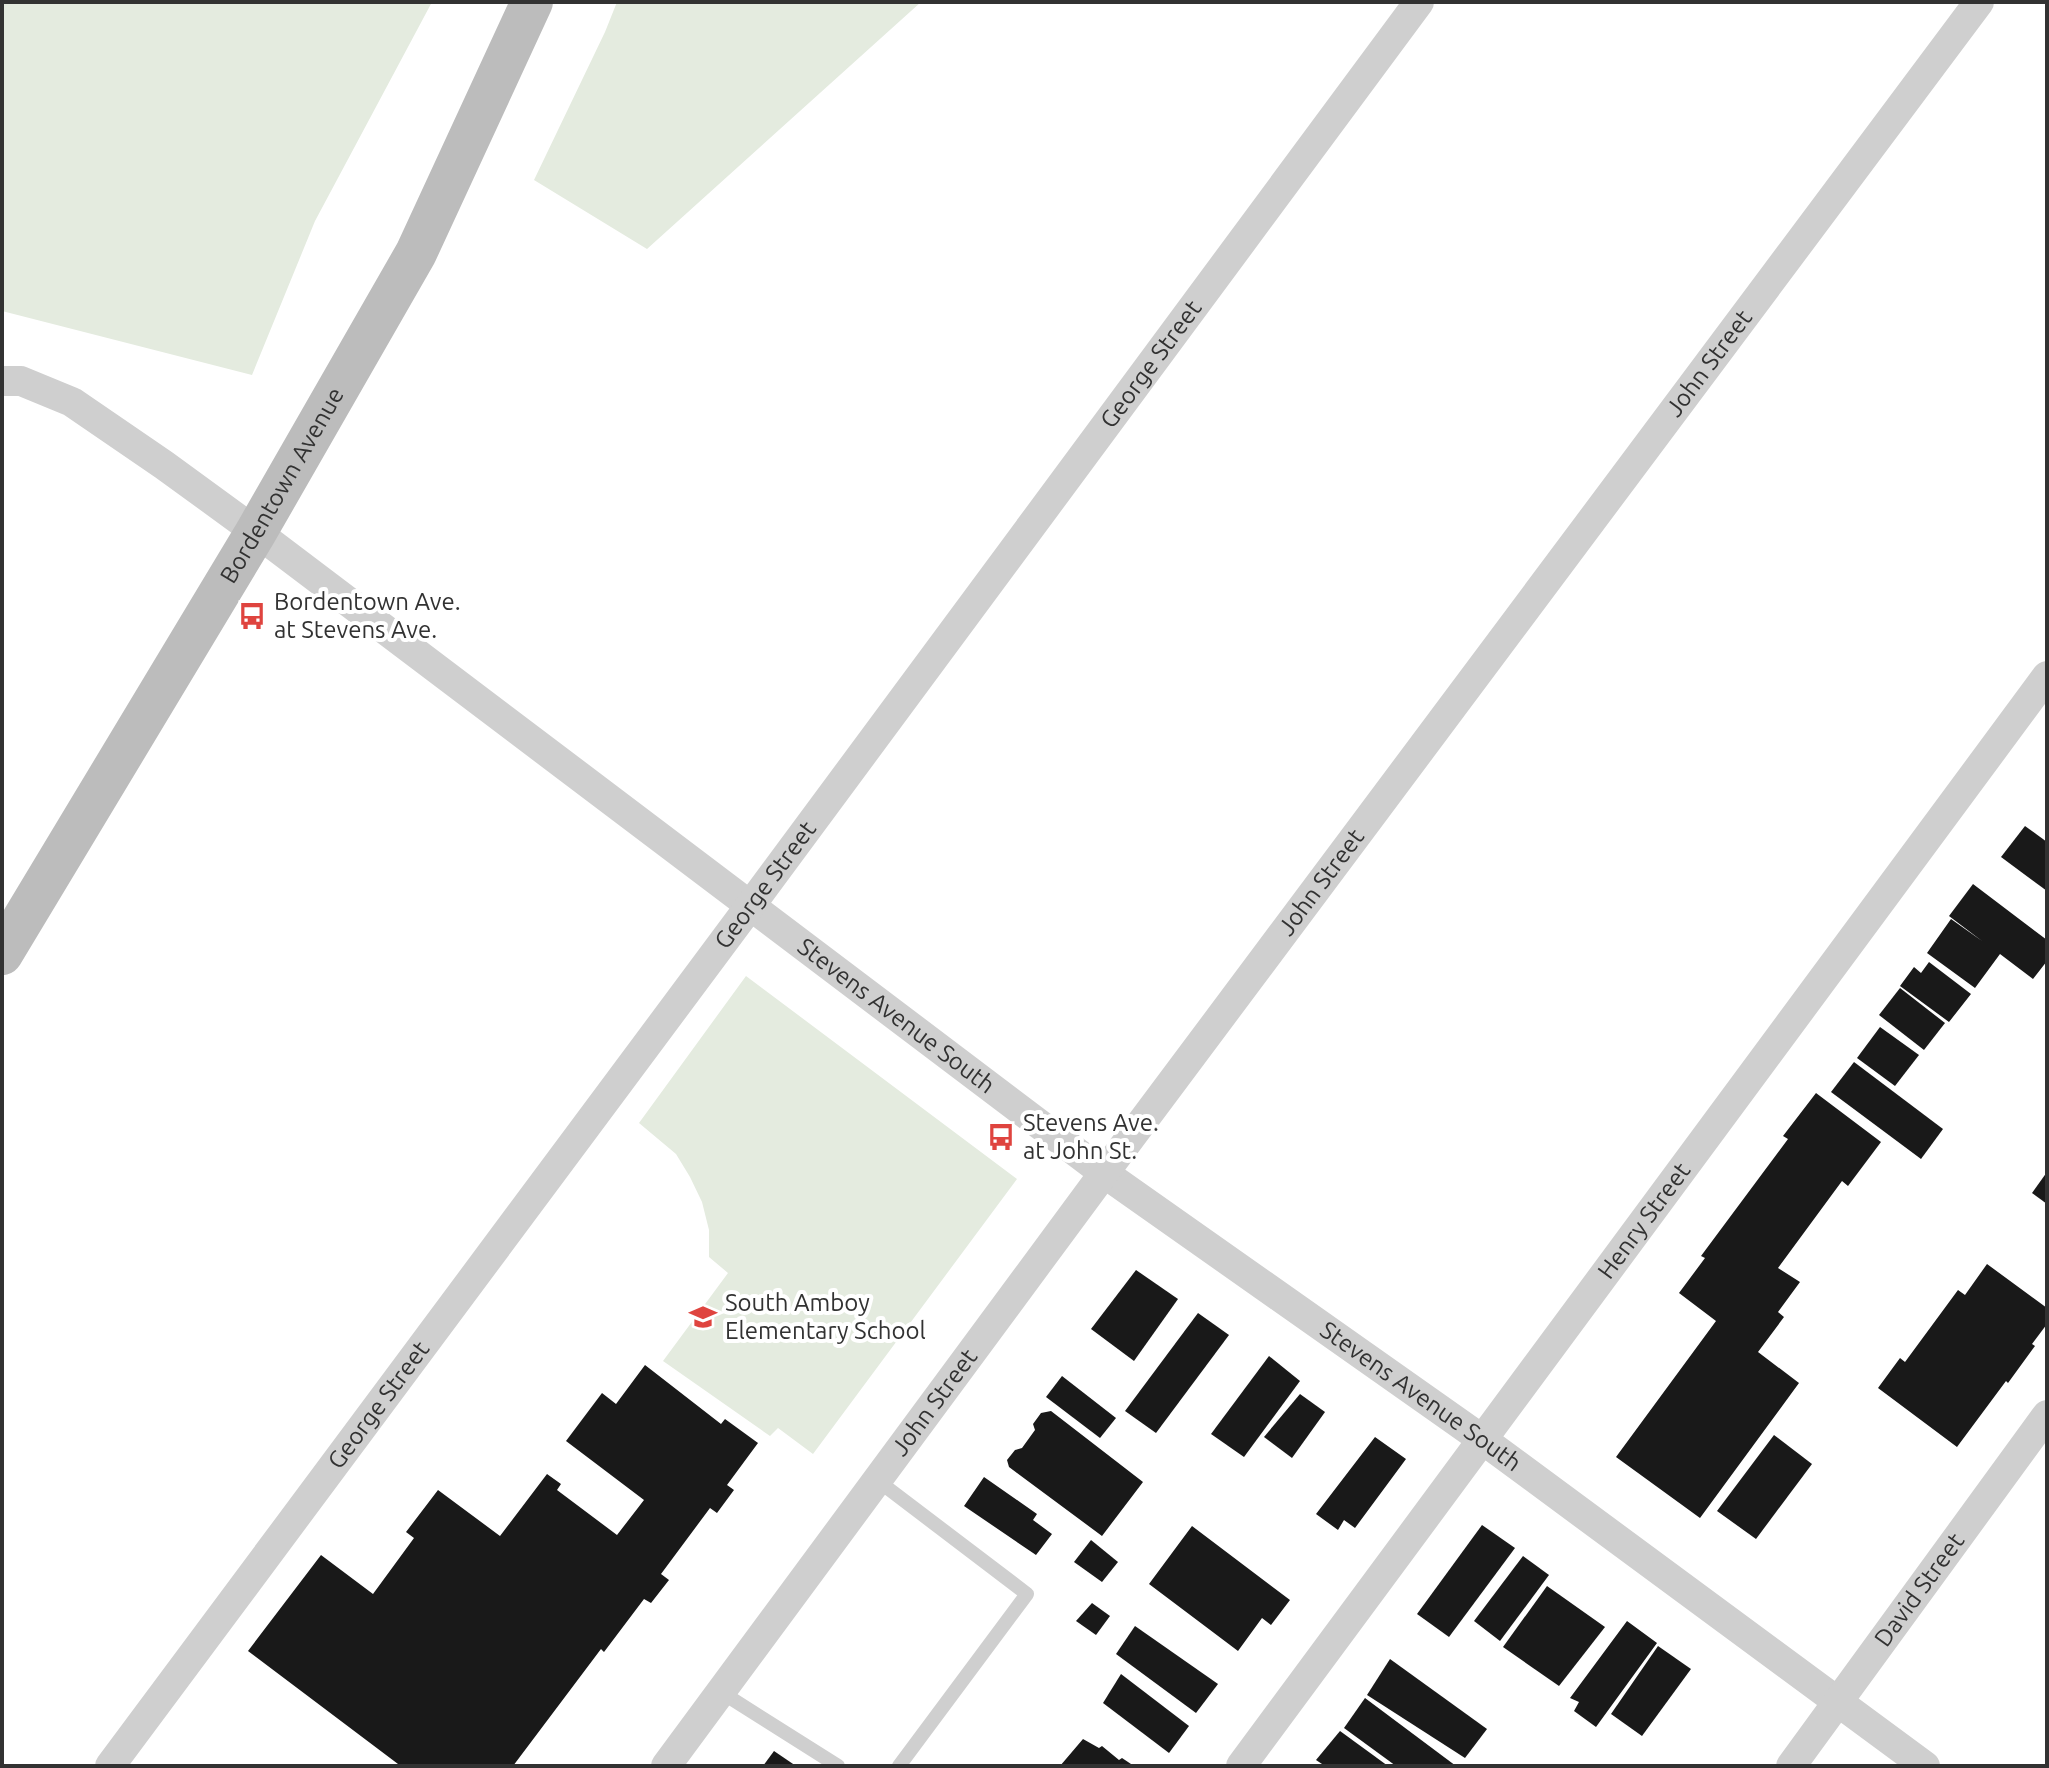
<svg xmlns="http://www.w3.org/2000/svg" width="2049" height="1768" font-family="Ubuntu,sans-serif">
<rect width="100%" height="100%" fill="#fff"/>
<g fill="#e4ebdf">
<polygon points="2,2 432,2 315,221 252,375 2,311"/>
<polygon points="617,2 921,2 647,249 534,180 605,32"/>
<polygon points="746,976 1017,1179 813,1454 778,1428 770,1436 663,1361 728,1273 709,1257 709,1230 702,1202 690,1177 676,1154 639,1123"/>
</g>
<g fill="#191919">
<polygon points="2025,826 2047,842 2047,891 2001,857"/>
<polygon points="1973,884 2047,940 2047,961 2033,979 2000,954 1975,988 1927,953 1951,919 1982,941 1949,916"/>
<polygon points="1929,962 1971,994 1949,1022 1900,986 1914,967 1921,973"/>
<polygon points="1900,988 1945,1023 1924,1050 1879,1015"/>
<polygon points="1880,1027 1919,1055 1895,1086 1857,1058"/>
<polygon points="1854,1062 1943,1129 1921,1159 1831,1092"/>
<polygon points="1816,1093 1881,1142 1848,1186 1842,1181 1778,1268 1800,1282 1778,1312 1784,1317 1758,1352 1799,1383 1700,1518 1616,1457 1716,1321 1679,1293 1705,1258 1701,1256 1788,1139 1783,1136"/>
<polygon points="2047,1172 2047,1204 2032,1193"/>
<polygon points="1987,1264 2047,1308 2047,1324 2032,1344 2035,1346 2008,1383 2006,1381 1957,1447 1878,1388 1900,1358 1905,1362 1958,1290 1965,1295"/>
<polygon points="1136,1270 1178,1299 1134,1361 1091,1329"/>
<polygon points="1198,1313 1229,1335 1156,1433 1125,1411"/>
<polygon points="1269,1356 1300,1381 1244,1457 1211,1434"/>
<polygon points="645,1365 721,1424 725,1419 758,1443 727,1485 734,1490 717,1513 710,1508 661,1574 669,1580 651,1603 644,1599 604,1652 601,1649 513,1766 396,1766 398,1764 248,1651 321,1555 373,1594 414,1538 406,1532 438,1490 500,1536 547,1474 561,1484 557,1490 617,1535 644,1500 566,1441 602,1393 616,1404"/>
<polygon points="1062,1376 1116,1418 1100,1438 1046,1397"/>
<polygon points="1300,1394 1325,1412 1292,1458 1264,1437"/>
<polygon points="1051,1411 1143,1482 1102,1536 1009,1467 1007,1460 1015,1450 1022,1448 1035,1430 1033,1424 1041,1413"/>
<polygon points="1774,1435 1812,1464 1756,1539 1717,1511"/>
<polygon points="1375,1437 1406,1459 1355,1528 1344,1520 1338,1530 1316,1514"/>
<polygon points="984,1477 1037,1514 1033,1520 1052,1534 1036,1555 964,1506"/>
<polygon points="1482,1525 1515,1548 1449,1637 1417,1614"/>
<polygon points="1192,1526 1290,1600 1271,1625 1262,1618 1238,1651 1149,1584"/>
<polygon points="1091,1540 1118,1562 1102,1582 1074,1562"/>
<polygon points="1523,1556 1549,1575 1500,1641 1474,1621"/>
<polygon points="1547,1586 1605,1627 1559,1686 1503,1647"/>
<polygon points="1092,1603 1110,1616 1096,1635 1076,1621"/>
<polygon points="1627,1621 1657,1643 1596,1727 1574,1711 1579,1702 1570,1698"/>
<polygon points="1135,1626 1218,1684 1196,1713 1116,1654"/>
<polygon points="1658,1646 1691,1669 1642,1736 1611,1714"/>
<polygon points="1390,1659 1487,1729 1465,1758 1367,1695"/>
<polygon points="1121,1674 1189,1726 1169,1753 1103,1703"/>
<polygon points="1365,1698 1456,1766 1396,1766 1344,1728"/>
<polygon points="1340,1731 1388,1766 1325,1766 1316,1760"/>
<polygon points="1083,1739 1099,1748 1102,1746 1119,1760 1122,1758 1134,1766 1060,1766"/>
<polygon points="774,1751 796,1766 763,1766"/>
</g>
<g fill="none" stroke-linecap="round" stroke-linejoin="round">
<g stroke="#cfcfcf" stroke-width="14">
<polyline points="877,1480 1027,1594 899,1766"/>
<polyline points="721,1692 838,1766"/>
</g>
<g stroke="#cfcfcf" stroke-width="30">
<path id="s1" d="M2,381H21L72,402L164,465L256,532L1104,1173L1483,1440L1925,1766"/>
<path id="s2" d="M110,1766L750,906L1419,2"/>
<path id="s3" d="M666,1766L1104,1173L1979,2"/>
<path id="s4" d="M1241,1766L2047,676"/>
<path id="s5" d="M1791,1766L2047,1415"/>
</g>
<path stroke="#bcbcbc" stroke-width="42" id="s6" d="M2,954L256,532L416,253L532,2"/>
</g>
<defs>
<g id="bus-bare" transform="scale(2.16)"><path d="M-5-6H5V4H4V6H2V4H-2V6H-4V4H-5ZM-3.5-4V0h7V-4ZM-3.5 1.2v1.5H-2V1.2ZM2 1.2v1.5H3.5V1.2Z" fill="#df443f" stroke="#fff" stroke-width="2.5" paint-order="stroke"/></g>
<g id="school-bare" transform="scale(2.16)"><path d="M0-5L7-2L0 1L-7-2ZM-4 1L0 2.5L4 1V4Q0 6-4 4Z" fill="#df443f" stroke="#fff" stroke-width="2.5" paint-order="stroke"/></g>
</defs>
<g fill-rule="evenodd">
<use href="#bus-bare" x="252" y="616"/>
<use href="#bus-bare" x="1001" y="1137"/>
<use href="#school-bare" x="703" y="1317"/>
</g>
<g text-anchor="middle" stroke-width="8" stroke-linejoin="round" paint-order="stroke">
<g font-size="24" fill="#323232" stroke="#fff">
<text dy="8" stroke="none"><textPath href="#s2" startOffset="1746">George Street</textPath></text>
<text dy="8" stroke="none"><textPath href="#s3" startOffset="1748">John Street</textPath></text>
<text dy="8" stroke="none"><textPath href="#s6" startOffset="546">Bordentown Avenue</textPath></text>
<text dy="8" stroke="none"><textPath href="#s3" startOffset="1100">John Street</textPath></text>
<text dy="8" stroke="none"><textPath href="#s2" startOffset="1098">George Street</textPath></text>
<text dy="8" stroke="none"><textPath href="#s1" startOffset="1102">Stevens Avenue South</textPath></text>
<text dy="8" stroke="none"><textPath href="#s4" startOffset="678">Henry Street</textPath></text>
<text dy="8" stroke="none"><textPath href="#s1" startOffset="1750">Stevens Avenue South</textPath></text>
<text dy="8" stroke="none"><textPath href="#s3" startOffset="452">John Street</textPath></text>
<text dy="8" stroke="none"><textPath href="#s2" startOffset="450">George Street</textPath></text>
<text dy="8" stroke="none"><textPath href="#s5" startOffset="218">David Street</textPath></text>
</g>
<g font-size="24" fill="#323232" stroke="#fff" text-anchor="start">
<text x="274" y="610">Bordentown Ave.<tspan x="274" dy="28">at Stevens Ave.</tspan></text>
<text x="1023" y="1131">Stevens Ave.<tspan x="1023" dy="28">at John St.</tspan></text>
<text x="725" y="1311">South Amboy<tspan x="725" dy="28">Elementary School</tspan></text>
</g>
</g>
<rect width="2049" height="1768" fill="none" stroke="#323232" stroke-width="8"/>
</svg>
